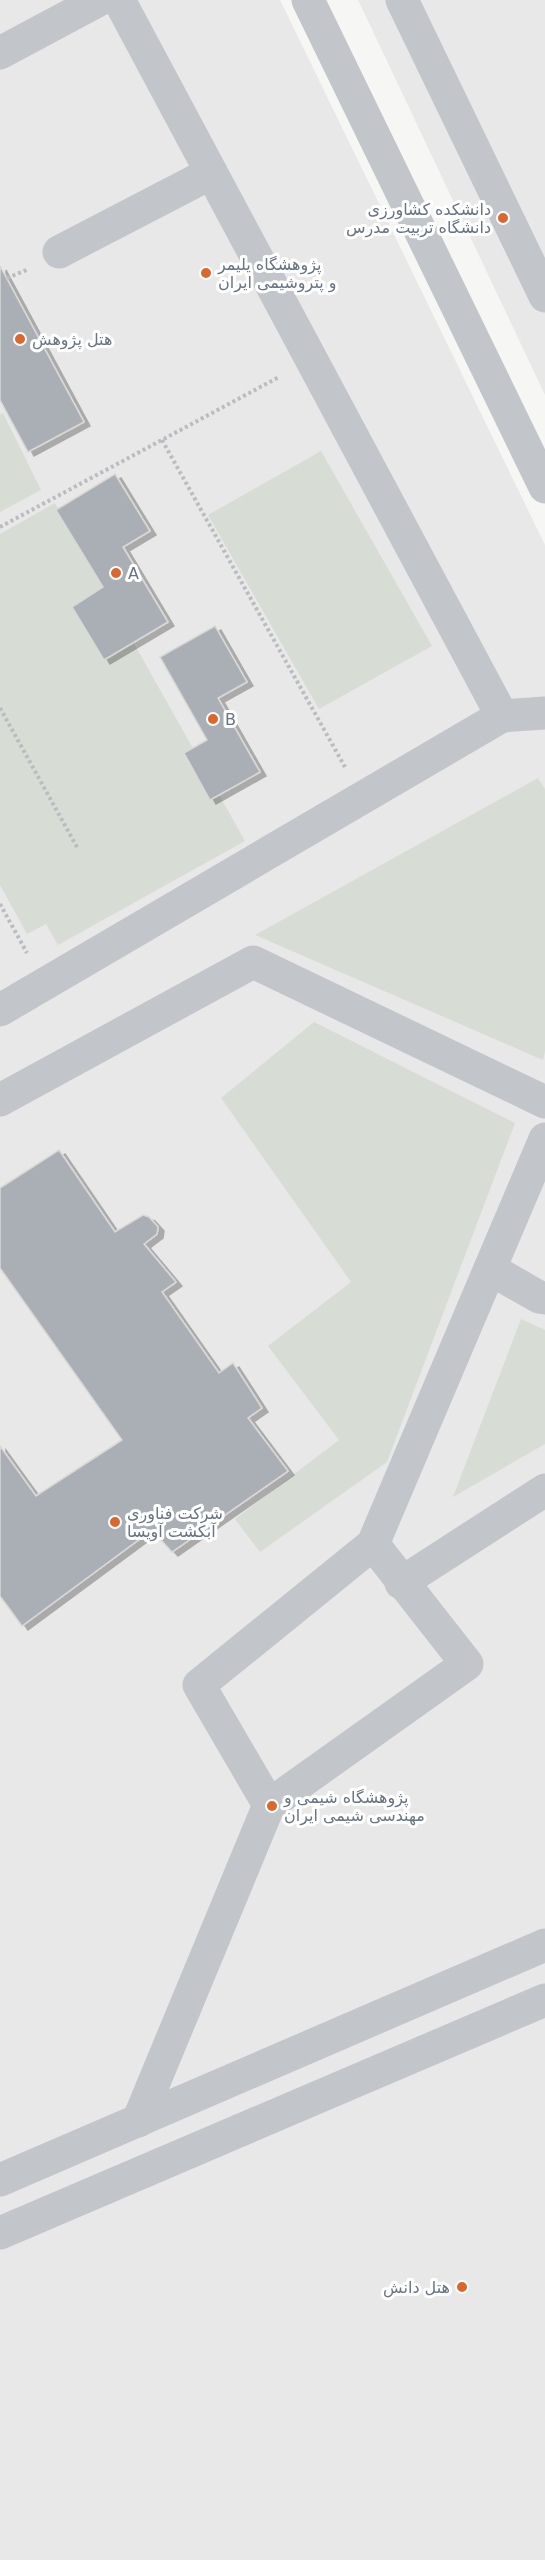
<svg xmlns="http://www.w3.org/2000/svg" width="545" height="2560" font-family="'DejaVu Sans',Vazirmatn,sans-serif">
<defs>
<filter id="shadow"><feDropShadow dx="6" dy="4" stdDeviation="0" flood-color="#0004"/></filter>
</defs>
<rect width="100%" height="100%" fill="#f6f7f4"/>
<g fill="#e7e8e7">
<polygon points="0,0 280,0 545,545 545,2560 0,2560"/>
<polygon points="358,0 545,0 545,395 378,42"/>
</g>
<g fill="#d7ddd5">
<polygon points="3,413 41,490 0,512 0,415"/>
<polygon points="321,451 432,646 319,709 208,515"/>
<polygon points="55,503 245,841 58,945 46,924 27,934 0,885 0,534"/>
<polygon points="538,778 545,789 545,1051 543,1060 255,935"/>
<polygon points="314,1022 515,1123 387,1462 260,1552 235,1519 339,1440 268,1346 351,1282 221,1098"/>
<polygon points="521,1319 545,1330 545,1444 453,1497"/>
</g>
<g fill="#a9afb5" stroke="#d8d8d6" stroke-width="1.5" filter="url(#shadow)">
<polygon points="0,266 84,422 28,452 0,400"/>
<polygon points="115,474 150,531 123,547 168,622 104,660 72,607 103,587 56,510"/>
<polygon points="215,626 247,682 218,698 260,772 210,800 184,753 207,740 160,657"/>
<polygon points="59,1150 115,1232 143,1215 149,1217 158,1227 157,1234 144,1244 176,1282 162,1292 219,1373 233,1363 262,1408 248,1418 288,1471 172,1552 152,1530 22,1626 0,1596 0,1446 36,1496 122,1440 0,1268 0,1188"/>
</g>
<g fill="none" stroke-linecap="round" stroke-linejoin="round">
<g stroke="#babcbf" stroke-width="4" stroke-dasharray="3 3" stroke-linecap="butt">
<polyline points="7,278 29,269"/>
<polyline points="162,440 345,767"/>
<polyline points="0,527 279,377"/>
<polyline points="0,708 78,849"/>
<polyline points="0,904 27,953"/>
</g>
<g stroke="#c2c5c9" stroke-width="33">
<polyline points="119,0 502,716"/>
<polyline points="308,0 545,487"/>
<polyline points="402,0 545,296"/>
<polyline points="0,53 99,0"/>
<polyline points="59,252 211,173"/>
<polyline points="0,1010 502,716 545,713"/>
<polyline points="0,1100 253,962 545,1102"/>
<polyline points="490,1269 539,1297 545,1298"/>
<polyline points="373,1544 467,1664 269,1805 199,1685 373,1544 545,1139"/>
<polyline points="401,1583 545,1490"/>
<polyline points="138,2121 269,1805"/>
<polyline points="0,2180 545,1945"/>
<polyline points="0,2233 545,2000"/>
</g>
</g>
<g fill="#db672f" stroke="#fff" stroke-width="2">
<circle cx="503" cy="218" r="6"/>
<circle cx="206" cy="273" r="6"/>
<circle cx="20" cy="339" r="6"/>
<circle cx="116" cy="573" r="6"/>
<circle cx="213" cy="719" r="6"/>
<circle cx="115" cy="1522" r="6"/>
<circle cx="272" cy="1806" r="6"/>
<circle cx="462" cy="2287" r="6"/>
</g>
<g text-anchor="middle" stroke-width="6" stroke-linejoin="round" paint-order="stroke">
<g font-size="16" fill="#677483" stroke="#fff" text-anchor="start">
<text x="491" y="215" text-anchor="end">دانشکده کشاورزی<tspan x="491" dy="18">دانشگاه تربیت مدرس</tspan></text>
<text x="218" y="270">پژوهشگاه پلیمر<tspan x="218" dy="18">و پتروشیمی ایران</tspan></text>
<text x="32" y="345">هتل پژوهش</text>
<text x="128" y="579">A</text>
<text x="225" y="725">B</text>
<text x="127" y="1519">شرکت فناوری<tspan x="127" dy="18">آبکشت آویسا</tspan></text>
<text x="284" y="1803">پژوهشگاه شیمی و<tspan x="284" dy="18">مهندسی شیمی ایران</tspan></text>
<text x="450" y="2293" text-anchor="end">هتل دانش</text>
</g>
</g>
</svg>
